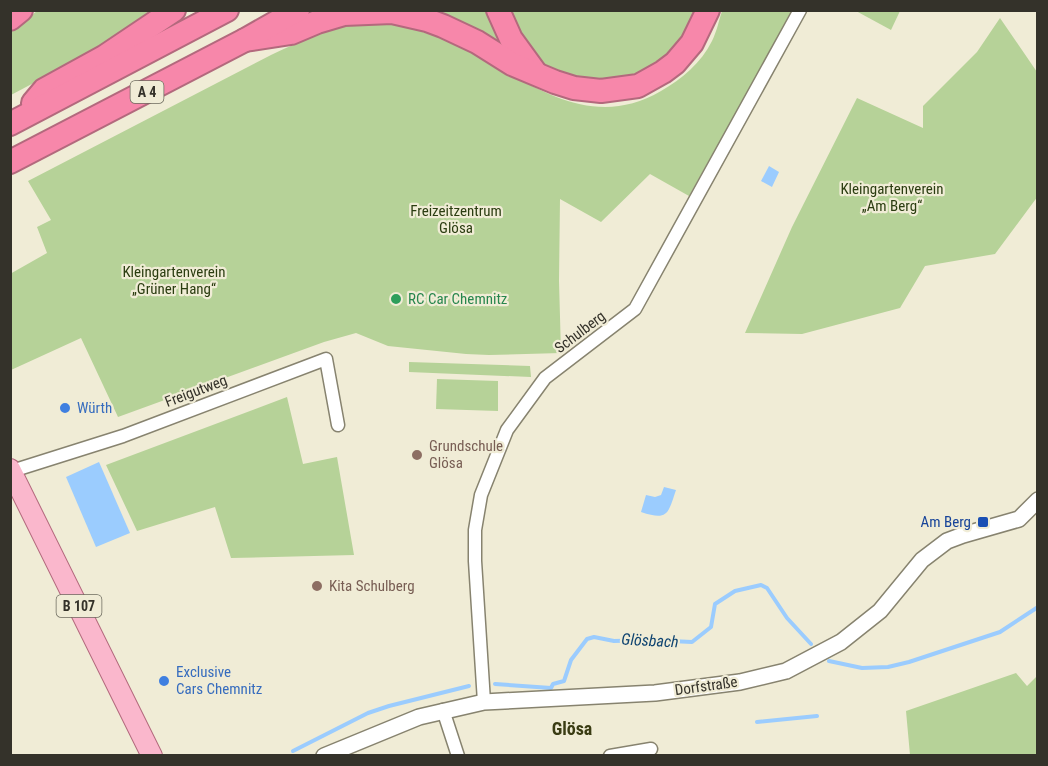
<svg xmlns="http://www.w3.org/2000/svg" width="1048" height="766" font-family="'Roboto Condensed',sans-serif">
<rect width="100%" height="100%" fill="#f0ecd6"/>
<g fill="#b6d298">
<polygon points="37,11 159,11 122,36 11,95 11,32"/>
<polygon points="417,11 492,11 515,59"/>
<path d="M504,11H696C677,75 585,106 535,57C524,46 513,24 504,11Z"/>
<path d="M722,11H793L689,196L650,174L601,222L560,199L559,281L561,353L489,355L466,354L388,346L356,333L324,342L118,417L81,338L11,370L10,274L47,253L37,227L51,220L28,181L271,55C312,36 353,16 401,25C417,28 437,34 453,41C465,46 477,55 488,61C543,93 598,128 661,91C682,79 701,63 712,41C717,31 719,20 722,11Z"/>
<polygon points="856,11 900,11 891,30"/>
<polygon points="1000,18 1037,72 1038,196 995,254 925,266 900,308 802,334 745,333 792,227 857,98 923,128 923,106 977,52"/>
<polygon points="409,362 530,366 531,377 409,372"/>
<polygon points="437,379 498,381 498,411 436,409"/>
<polygon points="287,397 303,464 337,457 354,555 231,558 215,507 137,531 106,465"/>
<polygon points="1016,673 1027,686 1037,676 1037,755 910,755 906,711"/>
</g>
<g fill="#9bccfe">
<polygon points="769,166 779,172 772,187 761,181"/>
<polygon points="99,462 130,533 96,547 66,477"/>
<path d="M664,487L676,490C668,514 668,521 641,512L646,495L655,497L661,495Z"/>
</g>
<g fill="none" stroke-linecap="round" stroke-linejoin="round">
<g stroke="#9bccfe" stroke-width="4">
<polyline points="829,661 862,668 888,667 909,662 1000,632 1038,607"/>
<polyline points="495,684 551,688 553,684 564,681 571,660 587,639 594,637 614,641 650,640 692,642 711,627 715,604 735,591 761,585 767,588 787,618 811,644"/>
<polyline points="757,722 817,716"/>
<polyline points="293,751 368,713 389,706 469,686"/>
</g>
<g stroke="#87836f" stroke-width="15">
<g id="minor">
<polyline points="12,471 123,436 326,359 338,425"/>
<polyline points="484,702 475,561 475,530 481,495 507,430 545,378 635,309 800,10"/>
<polyline points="443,710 458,756"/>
<polyline points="610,756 651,749"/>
</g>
</g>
<g stroke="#87836f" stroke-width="18">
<polyline id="tertiary" points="324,756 419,717 484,702 655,693 740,682 786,671 841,642 880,611 922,560 947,541 963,535 1019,519 1038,500"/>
</g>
<g stroke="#b3697d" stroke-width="22">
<polyline id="primary" points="10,469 152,756"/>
</g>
<g stroke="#b3697d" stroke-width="26">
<g id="motorway">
<polyline points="498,10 511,39 535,72"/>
<polyline points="10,19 21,10"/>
<polyline points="245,40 291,33 317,22 344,14 392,12 427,20 443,26 477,42 512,64 555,82 574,88 601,91 638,86 663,72 675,63 692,43 708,10"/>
<polyline points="33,103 44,90 104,57 174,10"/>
<polyline points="10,124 227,10"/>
<polyline points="10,162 245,40 298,10"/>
</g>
</g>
<use href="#minor" stroke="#fff" stroke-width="12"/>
<use href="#tertiary" stroke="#fff" stroke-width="15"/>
<use href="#primary" stroke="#fab7cc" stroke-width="20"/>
<use href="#motorway" stroke="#f787aa" stroke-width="22"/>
</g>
<circle fill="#2e9e5b" stroke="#f0ecd6" stroke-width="2" cx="396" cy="299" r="6"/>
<g fill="#3f7fe0" stroke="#f0ecd6" stroke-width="2">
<circle cx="65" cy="408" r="6"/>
<circle cx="164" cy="681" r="6"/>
</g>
<g fill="#8d6e63" stroke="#f0ecd6" stroke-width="2">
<circle cx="417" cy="455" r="6"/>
<circle cx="317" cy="586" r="6"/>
</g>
<rect fill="#1a4fb4" stroke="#f0ecd6" stroke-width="2" x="977" y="516" width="12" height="12" rx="3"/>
<g text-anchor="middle" stroke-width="4.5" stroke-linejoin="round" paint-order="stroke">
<g fill="#f0ecd6" stroke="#6c6a5e" stroke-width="1.5">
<rect x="130.5" y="81" width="33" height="22" rx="4.5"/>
<rect x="56.5" y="595" width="45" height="22" rx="4.5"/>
</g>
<g font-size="14" font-weight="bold" fill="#34322a">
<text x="147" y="97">A 4</text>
<text x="79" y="611">B 107</text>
</g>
<g font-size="15" fill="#2b3d11" stroke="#f0ecd6">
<text x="892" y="194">Kleingartenverein<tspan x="892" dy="17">„Am Berg“</tspan></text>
<text x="456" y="216">Freizeitzentrum<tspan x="456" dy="17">Glösa</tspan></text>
<text x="174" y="277">Kleingartenverein<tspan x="174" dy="17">„Grüner Hang“</tspan></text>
</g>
<g font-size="15" fill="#27864d" stroke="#f0ecd6" text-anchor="start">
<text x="408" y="304">RC Car Chemnitz</text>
</g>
<g font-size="15" fill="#34322a" stroke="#f0ecd6">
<text transform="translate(580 332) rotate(-37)" y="5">Schulberg</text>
<text transform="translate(196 391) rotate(-21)" y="5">Freigutweg</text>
<text transform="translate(706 686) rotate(-8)" y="5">Dorfstraße</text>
</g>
<g font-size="15" fill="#366cbe" stroke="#f0ecd6" text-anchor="start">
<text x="77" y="413">Würth</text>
<text x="176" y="677">Exclusive<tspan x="176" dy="17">Cars Chemnitz</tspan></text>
</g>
<g font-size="15" fill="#785e54" stroke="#f0ecd6" text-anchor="start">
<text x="429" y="451">Grundschule<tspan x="429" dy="17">Glösa</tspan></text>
<text x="329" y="591">Kita Schulberg</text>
</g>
<g font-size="15" fill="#164399" stroke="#f0ecd6" text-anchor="end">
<text x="971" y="527">Am Berg</text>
</g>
<g font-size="16" font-style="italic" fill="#0e4370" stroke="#f0ecd6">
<text transform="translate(650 640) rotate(3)" y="6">Glösbach</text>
</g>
<g font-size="18" font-weight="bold" fill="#3a3c13" stroke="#f0ecd6">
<text x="572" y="735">Glösa</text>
</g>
</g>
<rect width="1048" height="766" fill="none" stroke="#34322a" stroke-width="24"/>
</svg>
